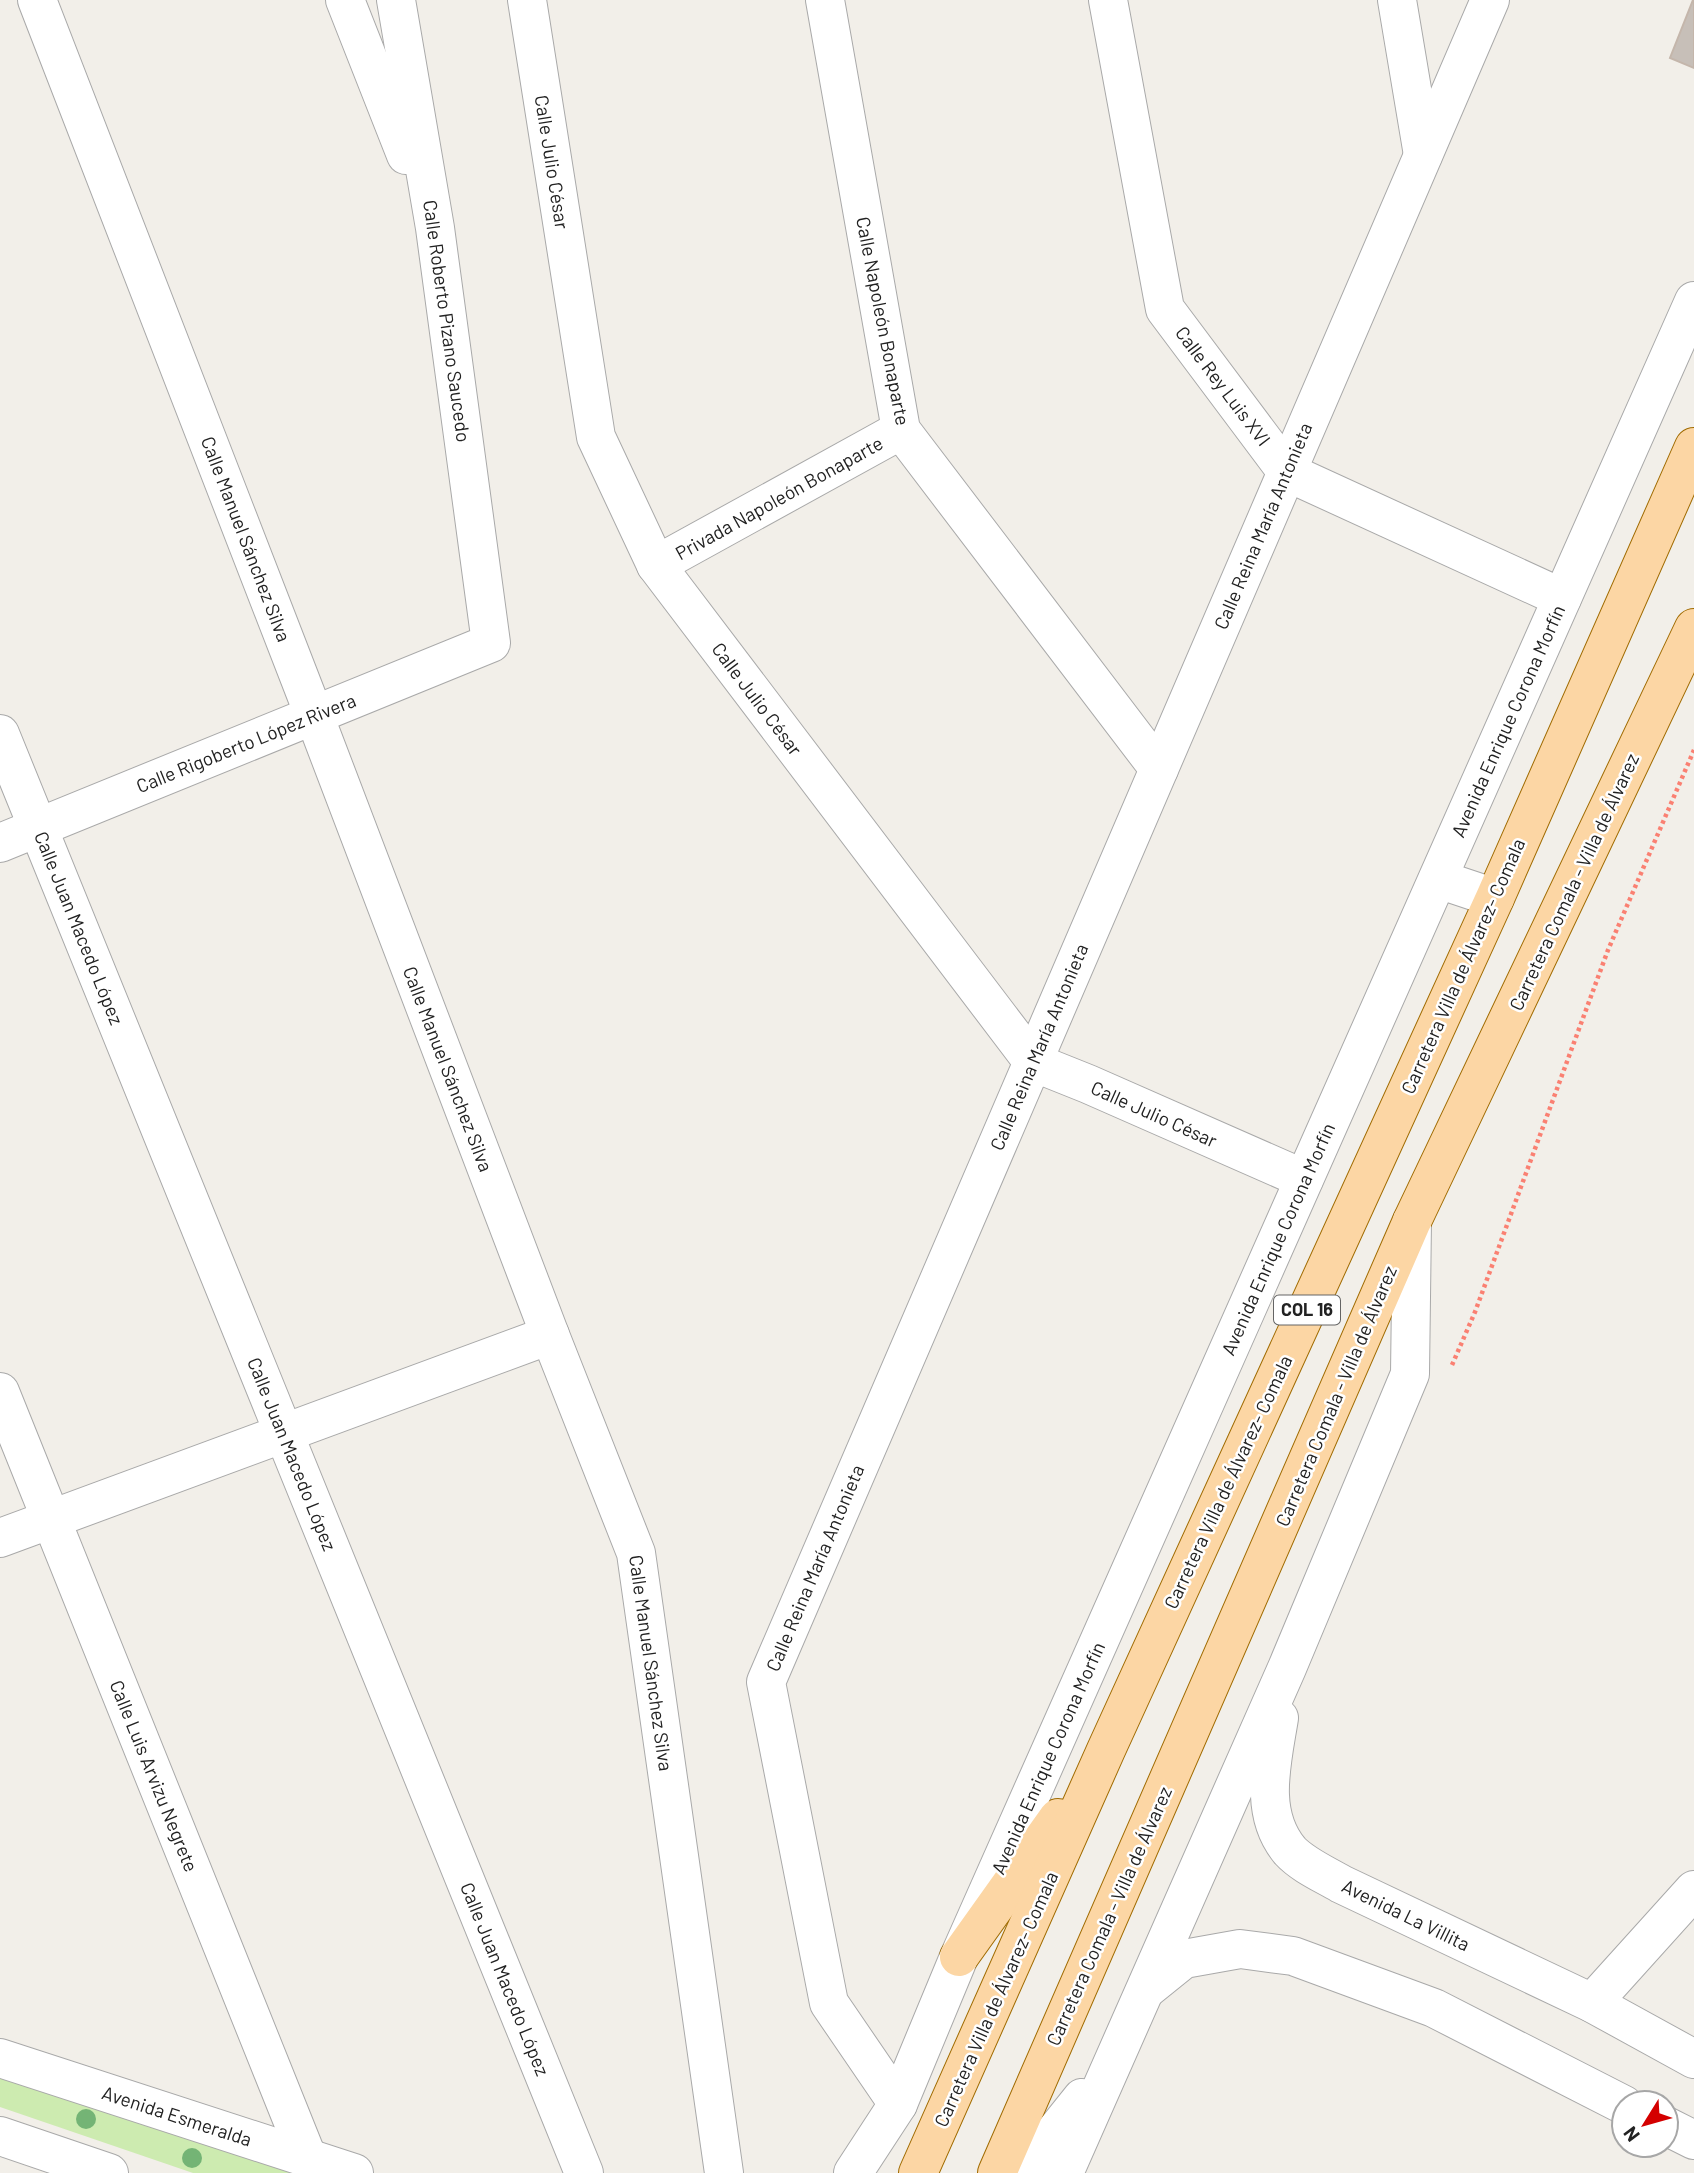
<svg xmlns="http://www.w3.org/2000/svg" width="1694" height="2173" font-family="Barlow,sans-serif">
<rect width="100%" height="100%" fill="#f2efe9"/>
<polygon fill="#cdebb0" points="0,2073 298,2173 193,2173 0,2107"/>
<polygon fill="#c7bfb8" stroke="#c4b6ab" stroke-width="2" points="1693,0 1694,0 1694,68 1670,58"/>
<g fill="none" stroke-linecap="round" stroke-linejoin="round">
<g stroke="#a9a9a9" stroke-width="40">
<g id="minor">
<polyline points="37,0 314,715 550,1335 636,1553 724,2173"/>
<polyline points="345,0 406,155"/>
<polyline points="527,0 596,437 656,565 1033,1062 1088,1084 1304,1179"/>
<polyline points="825,0 901,430 1159,769"/>
<polyline points="1108,0 1165,309 1287,472 1562,598"/>
<polyline points="1397,0 1423,155"/>
<polyline points="656,565 901,430"/>
<polyline points="0,734 584,2173"/>
<polyline points="0,843 491,643 435,228 396,0"/>
<polyline points="1438,879 1495,898"/>
<polyline points="0,1392 308,2159"/>
<polyline points="0,1538 550,1335"/>
<path d="M1279,1718C1272,1762 1258,1813 1290,1851C1303,1865 1324,1874 1341,1884L1592,2003L1694,2059"/>
<polyline points="1148,1988 1184,1959 1240,1949 1293,1956 1434,2008 1624,2105"/>
<polyline points="1592,2003 1694,1890"/>
<polyline points="0,2058 354,2173"/>
<polyline points="898,2104 829,2003 766,1682 1490,0"/>
<polyline points="1666,2126 1694,2140"/>
<polyline points="0,2136 109,2173"/>
<polyline points="853,2173 898,2104 959,1957 1694,301"/>
<polyline points="1022,2173 1082,2098"/>
<polyline points="1064,2173 1287,1668 1410,1374 1412,1221"/>
</g>
</g>
<g stroke="#a06b00" stroke-width="40">
<g id="major">
<polyline points="959,1957 1058,1818"/>
<polyline points="918,2173 1106,1750 1495,898 1694,447"/>
<polyline points="997,2173 1412,1221 1694,628"/>
</g>
</g>
<polyline stroke="#fa8072" stroke-width="4.5" stroke-dasharray="3.5 3.5" stroke-linecap="butt" points="1452,1365 1475,1312 1608,950 1694,750"/>
<use href="#minor" stroke="#fff" stroke-width="38"/>
<use href="#major" stroke="#fcd6a4" stroke-width="38"/>
</g>
<g fill="#74b475">
<circle cx="86" cy="2119" r="10"/>
<circle cx="192" cy="2158" r="10"/>
</g>
<g text-anchor="middle" stroke-width="5" stroke-linejoin="round" paint-order="stroke">
<rect fill="#fff" stroke="#646464" stroke-width="2" x="1274" y="1295.5" width="66" height="29" rx="5"/>
<g font-size="18" font-weight="bold" fill="#222">
<text x="1307" y="1316">COL 16</text>
</g>
<g font-size="19" fill="#222" stroke="#fff">
<text transform="translate(552 162) rotate(81)" y="7">Calle Julio César</text>
<text transform="translate(447 321) rotate(82)" y="7">Calle Roberto Pizano Saucedo</text>
<text transform="translate(883 321) rotate(79)" y="7">Calle Napoleón Bonaparte</text>
<text transform="translate(1223 386) rotate(53)" y="7">Calle Rey Luis XVI</text>
<text transform="translate(779 498) rotate(-29)" y="7">Privada Napoleón Bonaparte</text>
<text transform="translate(1263 526) rotate(-67)" y="7">Calle Reina María Antonieta</text>
<text transform="translate(246 539) rotate(69)" y="7">Calle Manuel Sánchez Silva</text>
<text transform="translate(757 699) rotate(53)" y="7">Calle Julio César</text>
<text transform="translate(1508 721) rotate(-66)" y="7">Avenida Enrique Corona Morfín</text>
<text transform="translate(246 743) rotate(-22)" y="7">Calle Rigoberto López Rivera</text>
<text transform="translate(1574 882) rotate(-65)" y="7">Carretera Comala - Villa de Álvarez</text>
<text transform="translate(79 928) rotate(68)" y="7">Calle Juan Macedo López</text>
<text transform="translate(1463 966) rotate(-66)" y="7">Carretera Villa de Álvarez- Comala</text>
<text transform="translate(1039 1047) rotate(-67)" y="7">Calle Reina María Antonieta</text>
<text transform="translate(448 1069) rotate(69)" y="7">Calle Manuel Sánchez Silva</text>
<text transform="translate(1154 1114) rotate(24)" y="7">Calle Julio César</text>
<text transform="translate(1278 1239) rotate(-66)" y="7">Avenida Enrique Corona Morfín</text>
<text transform="translate(1336 1396) rotate(-67)" y="7">Carretera Comala - Villa de Álvarez</text>
<text transform="translate(292 1454) rotate(68)" y="7">Calle Juan Macedo López</text>
<text transform="translate(1228 1482) rotate(-65)" y="7">Carretera Villa de Álvarez- Comala</text>
<text transform="translate(815 1568) rotate(-67)" y="7">Calle Reina María Antonieta</text>
<text transform="translate(651 1663) rotate(82)" y="7">Calle Manuel Sánchez Silva</text>
<text transform="translate(1048 1758) rotate(-66)" y="7">Avenida Enrique Corona Morfín</text>
<text transform="translate(154 1776) rotate(68)" y="7">Calle Luis Arvizu Negrete</text>
<text transform="translate(1406 1915) rotate(26)" y="7">Avenida La Villita</text>
<text transform="translate(1109 1916) rotate(-66)" y="7">Carretera Comala - Villa de Álvarez</text>
<text transform="translate(505 1979) rotate(68)" y="7">Calle Juan Macedo López</text>
<text transform="translate(996 1999) rotate(-66)" y="7">Carretera Villa de Álvarez- Comala</text>
<text transform="translate(177 2116) rotate(18)" y="7">Avenida Esmeralda</text>
</g>
</g>
<g transform="translate(1645 2124) rotate(233)"><circle r="33" fill="#ffffff" stroke="#a7a7a7" stroke-width="2"/>
<path d="M0-5L12 26L0 18L-12 26Z" fill="#d40000"/>
<text y="-10" font-size="19" font-weight="bold" text-anchor="middle" fill="#222222">N</text>
</g>
</svg>
